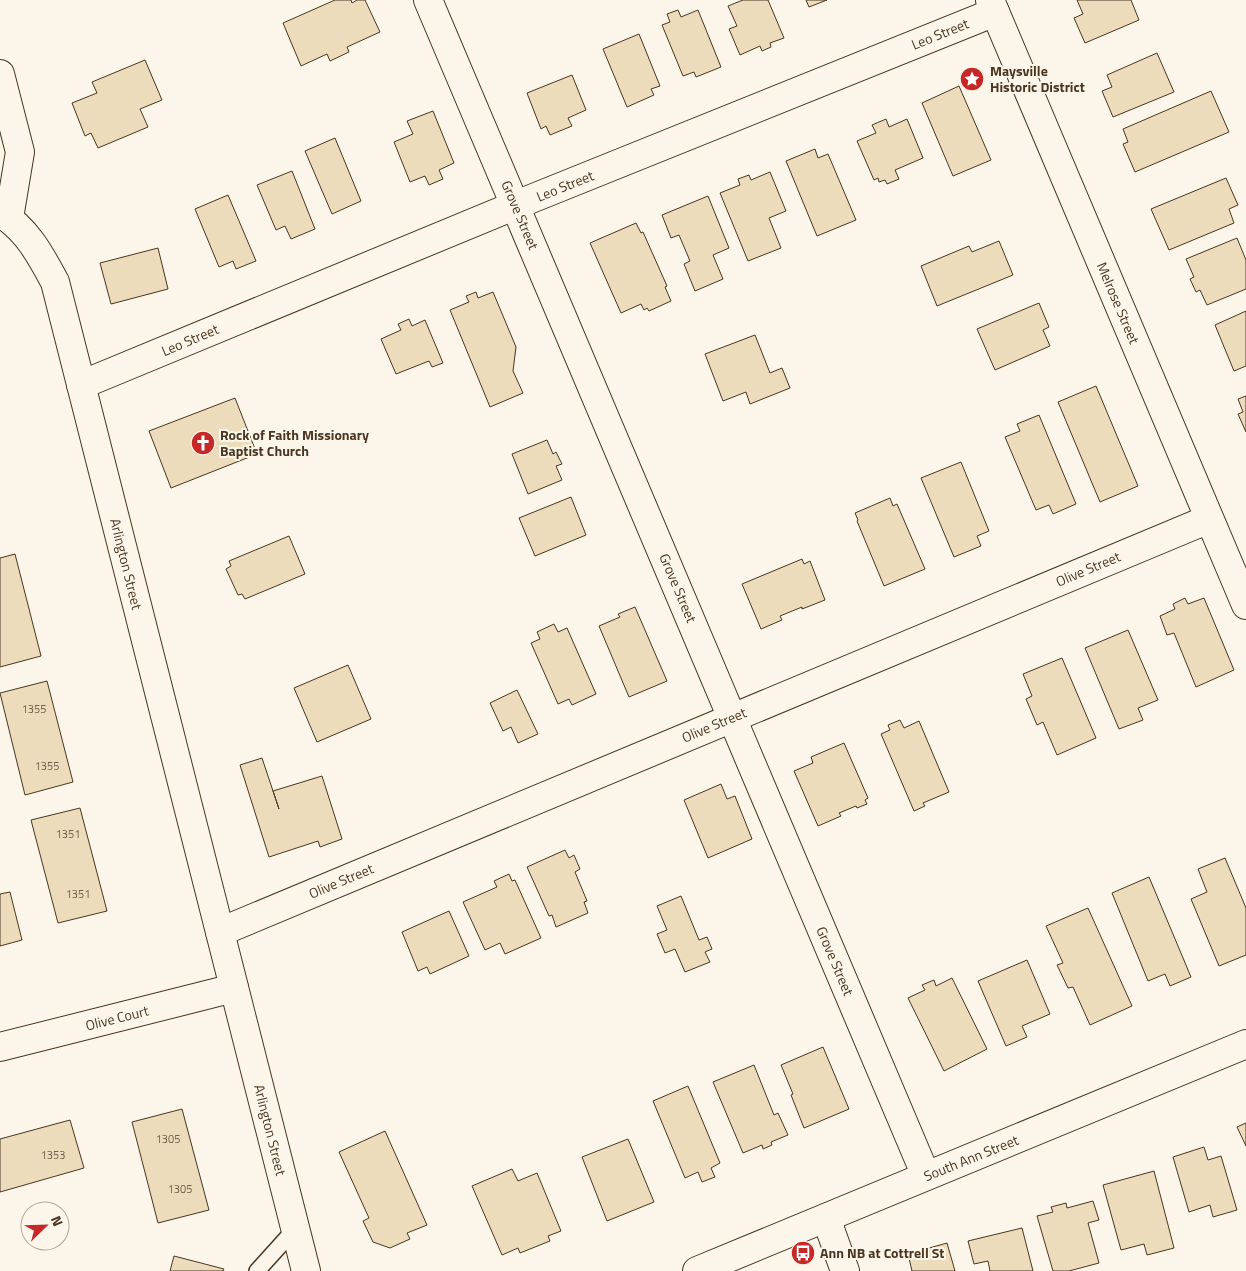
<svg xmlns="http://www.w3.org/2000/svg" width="1246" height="1271" font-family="'Titillium Web',sans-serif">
<rect width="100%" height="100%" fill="#fbf6e9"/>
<g fill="#ecdcbc" stroke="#4a3520">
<polygon points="335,0 351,0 352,3 357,0 365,0 380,32 347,47 349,52 330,61 327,54 301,66 283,23"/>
<polygon points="743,0 768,0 784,38 770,43 771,47 762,51 760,46 740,55 729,29 737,26 728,6"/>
<polygon points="806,0 827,0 809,7"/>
<polygon points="1077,0 1131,0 1139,20 1085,43 1074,18 1083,14"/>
<polygon points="678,10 681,17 698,10 721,67 696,77 694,72 683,76 662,25 670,22 667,14"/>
<polygon points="639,34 660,86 651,89 654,95 627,107 603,49"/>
<polygon points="1157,53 1174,92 1113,117 1102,91 1112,87 1107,75"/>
<polygon points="145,60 162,100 140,109 148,127 98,148 91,133 85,136 72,103 97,93 92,82"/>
<polygon points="572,75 586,110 568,118 572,126 550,135 546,126 541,129 527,93"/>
<polygon points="959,86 991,160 953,176 922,103"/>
<polygon points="1211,91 1229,132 1135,172 1123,144 1128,142 1123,129"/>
<polygon points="433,111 454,163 439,170 443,179 429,185 425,176 410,182 394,142 413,134 407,121"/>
<polygon points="886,119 889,127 907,119 923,158 895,170 899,179 887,184 885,180 879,182 878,178 874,180 857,141 876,133 872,125"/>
<polygon points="335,138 361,201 332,214 305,151"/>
<polygon points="815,149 818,158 828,154 856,220 817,236 786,161"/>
<polygon points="292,171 315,229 291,239 285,226 276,230 257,185"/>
<polygon points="770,172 786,211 769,218 781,248 748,261 720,193 740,185 738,179 749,175 751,180"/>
<polygon points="1226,178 1238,205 1229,209 1234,223 1169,250 1151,209"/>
<polygon points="228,195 256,261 236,269 233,261 219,267 195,209"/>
<polygon points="708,196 729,248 713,255 723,279 695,291 684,264 690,261 679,235 671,238 662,215"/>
<polygon points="636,223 641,233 643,232 667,286 665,287 671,301 649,311 647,308 644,310 641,304 621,313 590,243"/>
<polygon points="1237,238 1246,260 1246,289 1207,305 1200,290 1196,292 1190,279 1194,277 1186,259"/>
<polygon points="999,241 1013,275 937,306 921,266 969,246 972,252"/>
<polygon points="158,248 168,289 111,304 100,263"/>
<polygon points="476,292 478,298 493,292 516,347 513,371 523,393 490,407 450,310 469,302 466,296"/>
<polygon points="1039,303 1049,327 1043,330 1050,346 995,370 977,329"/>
<polygon points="1246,311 1246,366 1234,371 1215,325"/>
<polygon points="409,319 412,326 425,320 443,363 432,367 429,361 396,374 381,339 401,330 398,324"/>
<polygon points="755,335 770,373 782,368 790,388 750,404 746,392 723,401 705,354"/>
<polygon points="1096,386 1138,486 1100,502 1058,402"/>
<polygon points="1246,396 1246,432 1238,414 1243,412 1238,399"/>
<polygon points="235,398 257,454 171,488 149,431"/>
<polygon points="1039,415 1076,504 1053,514 1049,505 1036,510 1005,437 1020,431 1017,424"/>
<polygon points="547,440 553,454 556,452 562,464 556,466 562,480 528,494 512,454"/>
<polygon points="961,462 989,531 977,536 981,546 954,557 921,478"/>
<polygon points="571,497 586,535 535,556 519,518"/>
<polygon points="890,498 893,506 897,504 925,569 884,586 857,521 858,520 855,513"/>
<polygon points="289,536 305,574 245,599 242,594 238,595 226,569 231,566 229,561"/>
<polygon points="15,554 41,656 0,667 0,558"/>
<polygon points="802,559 804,564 810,561 825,600 802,609 802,607 780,616 782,620 761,629 742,584"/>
<polygon points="1185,598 1188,604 1204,598 1234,670 1196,687 1174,633 1167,635 1160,616 1175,609 1173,604"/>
<polygon points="635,607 667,681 629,697 599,626 620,617 618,614"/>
<polygon points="554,624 558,632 567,628 596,694 572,705 569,699 558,704 531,643 540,639 537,632"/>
<polygon points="1128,630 1158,700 1138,708 1143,720 1119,729 1085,648"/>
<polygon points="1062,658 1096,738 1057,755 1043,722 1037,725 1026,699 1032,696 1023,674"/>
<polygon points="348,665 371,719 317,742 294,688"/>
<polygon points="47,681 73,782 25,795 0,693"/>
<polygon points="517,690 538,734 518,743 511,727 503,731 490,703"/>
<polygon points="900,720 904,728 919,721 949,792 923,803 925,806 914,811 881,734 890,730 888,725"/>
<polygon points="844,743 868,798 865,800 867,804 857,808 856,806 839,813 841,816 818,826 794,771 813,763 811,757"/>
<polygon points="262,758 279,809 273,791 322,776 342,839 320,847 318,841 269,857 240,765"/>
<polygon points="721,784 727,799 735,796 752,839 708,858 684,800"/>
<polygon points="80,808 107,911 58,923 31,820"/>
<polygon points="565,850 569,858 574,855 580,869 575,872 587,901 584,902 588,913 556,927 552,915 549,916 527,867"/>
<polygon points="1225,858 1246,908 1246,955 1219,966 1191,899 1207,892 1198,869"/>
<polygon points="509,874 512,881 515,880 541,938 505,954 500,943 485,950 463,902 497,887 494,881"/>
<polygon points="1149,877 1191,977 1170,986 1165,974 1148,981 1112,893"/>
<polygon points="10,892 22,940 0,946 0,894"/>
<polygon points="681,896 699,940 707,937 712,949 705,952 710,962 685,972 675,949 665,953 657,934 667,930 657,906"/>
<polygon points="1088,908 1132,1006 1090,1025 1073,987 1068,988 1057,965 1063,963 1046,926"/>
<polygon points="449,911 469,956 430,974 427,967 418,971 402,932"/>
<polygon points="1027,960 1050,1014 1022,1026 1027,1037 1006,1046 978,981"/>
<polygon points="952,978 987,1049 944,1071 908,998 925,990 922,985 934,980 936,986"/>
<polygon points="823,1047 849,1109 804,1128 791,1095 793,1094 781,1065"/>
<polygon points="754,1065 774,1115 778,1113 788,1135 771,1142 772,1145 763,1149 762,1145 743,1153 713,1082"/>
<polygon points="688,1086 720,1163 711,1168 715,1177 702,1182 698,1172 685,1178 653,1101"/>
<polygon points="182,1109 209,1210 158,1223 132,1122"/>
<polygon points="70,1120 84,1168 0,1192 0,1139"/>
<polygon points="1246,1123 1246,1146 1237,1127"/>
<polygon points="385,1131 427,1225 407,1233 410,1239 390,1248 373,1242 363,1221 369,1218 339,1152"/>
<polygon points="628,1139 654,1202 607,1221 582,1157"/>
<polygon points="1204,1147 1208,1160 1221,1156 1237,1210 1213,1217 1210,1205 1189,1212 1173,1157"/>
<polygon points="512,1169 518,1181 537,1173 561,1231 548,1236 550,1241 520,1253 518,1248 502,1255 472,1186"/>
<polygon points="1154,1171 1174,1248 1147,1255 1144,1244 1121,1250 1103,1185"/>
<polygon points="1093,1201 1099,1220 1088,1223 1099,1263 1069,1271 1053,1271 1037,1216 1053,1212 1051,1207 1066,1203 1067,1208"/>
<polygon points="1022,1228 1033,1271 990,1271 988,1261 974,1264 968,1241"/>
<polygon points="947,1243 955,1271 912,1271 908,1254"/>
<polygon points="174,1256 224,1269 223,1271 170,1271"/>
</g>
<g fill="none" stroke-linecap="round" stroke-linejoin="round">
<g stroke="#4a3520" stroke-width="18">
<polyline id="service" points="257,1271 295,1229"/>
</g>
<g stroke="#4a3520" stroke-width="30">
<g id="minor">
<polyline points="428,0 926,1176"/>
<polyline points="990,0 1246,605"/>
<polyline points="0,74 20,152 9,218"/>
<path d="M0,213C27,229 41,256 55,282L306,1271"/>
<polyline points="81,385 516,205 995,12"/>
<polyline points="220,932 1209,519"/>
<polyline points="0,1047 234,988"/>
<polyline points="826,1218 845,1271"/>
<polyline points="697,1271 1246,1044"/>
</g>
</g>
<use href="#service" stroke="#fbf6e9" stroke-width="15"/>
<use href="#minor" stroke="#fbf6e9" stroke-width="28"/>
</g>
<defs>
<g id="sight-disc" transform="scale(1.25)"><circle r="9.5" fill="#c62828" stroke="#fbf6e9"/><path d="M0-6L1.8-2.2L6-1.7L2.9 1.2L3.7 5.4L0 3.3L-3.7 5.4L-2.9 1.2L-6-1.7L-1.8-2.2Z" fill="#fff"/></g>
<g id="church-disc" transform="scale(1.25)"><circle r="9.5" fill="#c62828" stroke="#fbf6e9"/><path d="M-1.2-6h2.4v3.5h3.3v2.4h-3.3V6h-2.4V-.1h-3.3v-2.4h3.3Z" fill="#fff"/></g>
<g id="bus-disc" transform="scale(1.25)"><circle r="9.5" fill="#c62828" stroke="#fbf6e9"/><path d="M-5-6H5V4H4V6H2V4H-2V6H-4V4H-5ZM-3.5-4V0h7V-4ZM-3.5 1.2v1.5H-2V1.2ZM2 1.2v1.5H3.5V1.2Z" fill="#fff"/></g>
</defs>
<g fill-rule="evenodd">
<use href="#sight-disc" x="972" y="79"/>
<use href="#church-disc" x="203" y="443"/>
<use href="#bus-disc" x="803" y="1253"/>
</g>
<g text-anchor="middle" stroke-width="4" stroke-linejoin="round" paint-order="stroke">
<g font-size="11" fill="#725f47">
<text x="34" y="713">1355</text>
<text x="47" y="770">1355</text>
<text x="68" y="838">1351</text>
<text x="78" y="898">1351</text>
<text x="168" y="1143">1305</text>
<text x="53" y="1159">1353</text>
<text x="180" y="1193">1305</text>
</g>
<g font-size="14" fill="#4a3520" stroke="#fbf6e9">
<text transform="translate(940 34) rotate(-22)" y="5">Leo Street</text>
<text transform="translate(565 186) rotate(-22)" y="5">Leo Street</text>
<text transform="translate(520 215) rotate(67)" y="5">Grove Street</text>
<text transform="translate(1118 303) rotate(67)" y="5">Melrose Street</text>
<text transform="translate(190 340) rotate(-23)" y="5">Leo Street</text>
<text transform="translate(126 564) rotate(76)" y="5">Arlington Street</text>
<text transform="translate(1088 569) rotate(-23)" y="5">Olive Street</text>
<text transform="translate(678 588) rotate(67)" y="5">Grove Street</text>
<text transform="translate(714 725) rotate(-23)" y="5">Olive Street</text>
<text transform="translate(341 881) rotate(-23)" y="5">Olive Street</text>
<text transform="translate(835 961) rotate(67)" y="5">Grove Street</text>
<text transform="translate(117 1018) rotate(-14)" y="5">Olive Court</text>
<text transform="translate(270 1130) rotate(76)" y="5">Arlington Street</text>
<text transform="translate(971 1158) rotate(-22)" y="5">South Ann Street</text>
</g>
<g font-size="14" font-weight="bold" fill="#4a3520" stroke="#fbf6e9" text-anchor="start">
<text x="990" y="76">Maysville<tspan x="990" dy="16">Historic District</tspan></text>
<text x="220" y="440">Rock of Faith Missionary<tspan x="220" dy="16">Baptist Church</tspan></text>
<text x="820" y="1258">Ann NB at Cottrell St</text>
</g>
</g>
<g transform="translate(45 1226) rotate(67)"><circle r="24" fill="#fbf6e9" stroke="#b4a999"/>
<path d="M0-4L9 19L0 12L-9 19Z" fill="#c62828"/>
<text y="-8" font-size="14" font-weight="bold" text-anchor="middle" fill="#4a3520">N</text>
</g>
</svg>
